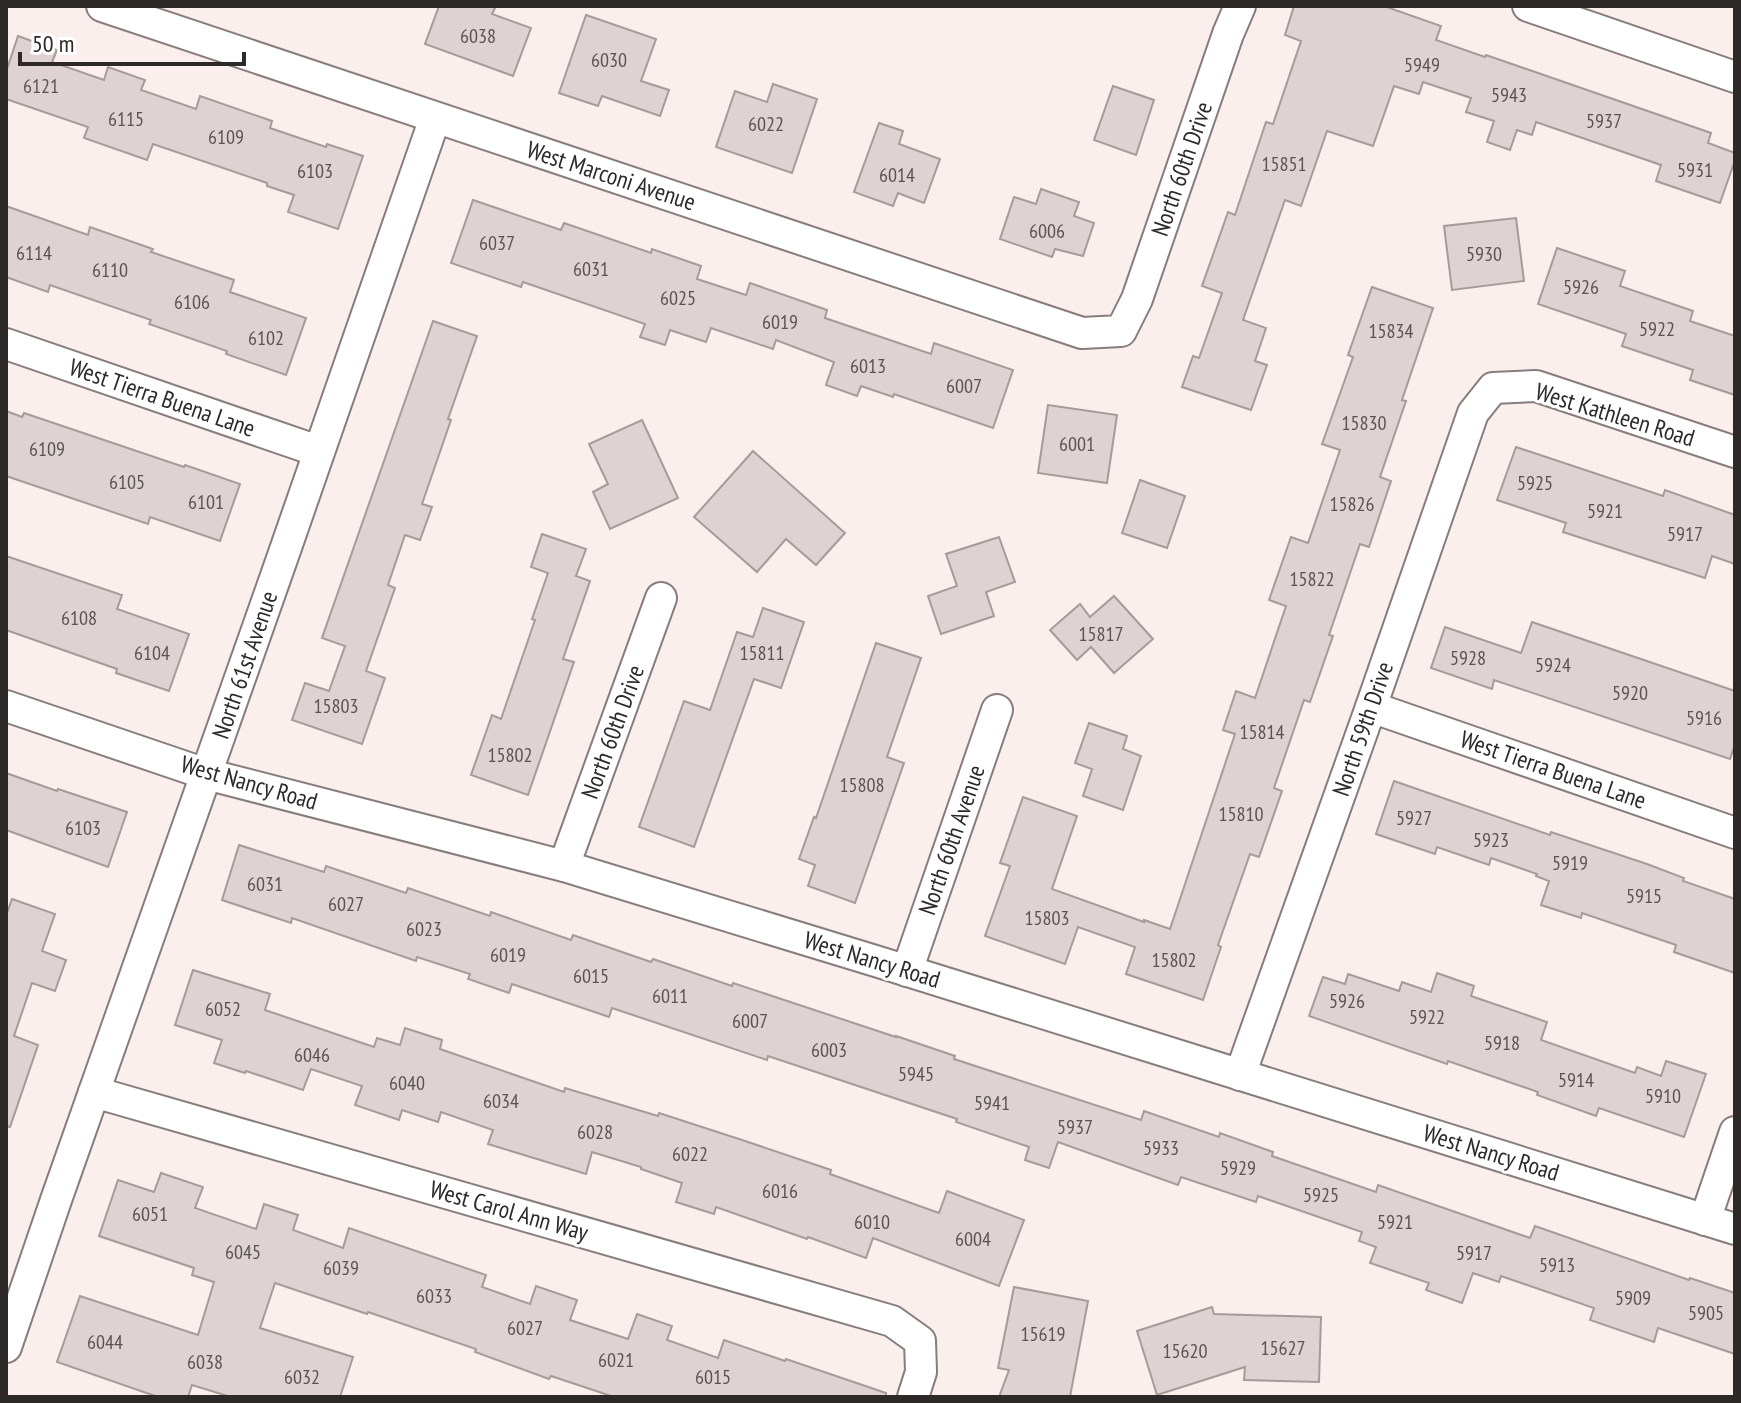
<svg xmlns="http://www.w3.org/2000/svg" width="1741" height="1403" font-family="'PT Sans Narrow',sans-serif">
<rect width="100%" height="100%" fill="#faefed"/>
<g fill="#ded3d2" stroke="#a59b99" stroke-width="2">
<polygon points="439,6 496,6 492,14 531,28 513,76 425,44"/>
<polygon points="1294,6 1384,6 1441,26 1436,40 1485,57 1486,55 1711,133 1708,143 1735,153 1735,160 1720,203 1656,181 1661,165 1536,122 1532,135 1517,130 1510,150 1487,142 1494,121 1466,112 1471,98 1423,82 1419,94 1394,86 1373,146 1327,131 1301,206 1285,200 1243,320 1266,328 1255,361 1267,365 1251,410 1182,387 1193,356 1199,358 1222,293 1202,286 1228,212 1235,215 1266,122 1273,124 1301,41 1285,35"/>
<polygon points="586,15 656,39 641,81 669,90 660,116 602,96 598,106 559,93"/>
<polygon points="18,36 57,50 52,62 104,80 108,67 145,80 141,90 196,109 200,96 272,121 270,128 326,147 327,144 363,156 338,229 288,212 294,195 267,186 267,183 153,144 147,160 84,138 88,127 6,99 6,72"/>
<polygon points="773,84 817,99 792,173 716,147 735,91 767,102"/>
<polygon points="1113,86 1154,100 1136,155 1094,140"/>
<polygon points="879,123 903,131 899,144 940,159 924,203 898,193 893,206 854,192"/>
<polygon points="1041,189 1079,202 1074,216 1094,223 1083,256 1055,249 1052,257 1000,239 1014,197 1036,204"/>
<polygon points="473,200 561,230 564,223 651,253 652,249 701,266 697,279 746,295 750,283 827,310 825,318 931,354 934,343 1013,370 993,428 894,394 893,397 861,386 857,396 826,385 834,362 776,340 773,349 711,328 706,342 670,330 665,345 640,337 645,324 523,282 521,287 451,263"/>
<polygon points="6,206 88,235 90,227 153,249 151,252 234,280 230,292 306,318 286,375 226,354 227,351 149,324 151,320 50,285 48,292 6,277"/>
<polygon points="1516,218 1524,281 1452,290 1444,226"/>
<polygon points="1557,248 1625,271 1620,286 1693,311 1690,321 1735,336 1735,395 1690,380 1693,370 1622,346 1626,334 1538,304"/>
<polygon points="1372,287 1433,308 1402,400 1406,401 1380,477 1391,481 1369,547 1360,544 1329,635 1333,636 1310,702 1304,700 1274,788 1282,791 1259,857 1250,854 1218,945 1221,947 1203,1000 1126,974 1135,947 1078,927 1065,964 985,936 1010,866 1000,863 1023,797 1077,816 1052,889 1144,922 1144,920 1170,929 1235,734 1223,730 1236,691 1255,698 1286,606 1269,600 1291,537 1308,543 1340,450 1322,444 1353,357 1348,355"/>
<polygon points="433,321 477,336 448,419 451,420 422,504 432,507 420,540 405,535 388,585 395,588 366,671 385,678 362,744 292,720 305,683 329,691 345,646 322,638"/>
<polygon points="1048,405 1117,415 1107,483 1038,473"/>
<polygon points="6,411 22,417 24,413 184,467 185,465 240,484 220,541 150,517 148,524 6,476"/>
<polygon points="642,420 678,498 610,529 593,492 608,484 589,444"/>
<polygon points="1516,447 1663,496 1665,490 1735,515 1735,564 1712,556 1705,578 1563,532 1566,523 1497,500"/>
<polygon points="753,451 845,533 816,565 786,539 757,572 694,517"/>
<polygon points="1140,480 1185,496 1167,548 1122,533"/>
<polygon points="542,534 586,549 576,576 590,581 563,659 574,662 528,795 471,775 492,715 501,719 535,620 532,619 548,573 531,567"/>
<polygon points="999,537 1015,582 986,592 994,616 941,634 928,596 957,586 946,554"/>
<polygon points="6,556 122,595 117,609 189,634 169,691 116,673 117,669 6,630"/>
<polygon points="1114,596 1153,639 1114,673 1091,647 1077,660 1050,630 1080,604 1090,617"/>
<polygon points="763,608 804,622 781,688 754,679 694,847 639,827 684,701 710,710 737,632 753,637"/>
<polygon points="1532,622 1735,691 1735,744 1730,759 1494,680 1492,689 1431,668 1445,627 1521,653"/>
<polygon points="876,643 921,658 887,757 904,763 855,903 808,886 815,865 799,859 814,817 816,818"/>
<polygon points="1089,723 1127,736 1123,749 1141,756 1123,810 1083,796 1092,769 1075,763"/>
<polygon points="6,773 57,791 58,789 127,812 108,867 6,830"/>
<polygon points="1394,781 1550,835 1551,832 1647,864 1684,878 1683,881 1735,899 1735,973 1674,952 1676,945 1582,913 1581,918 1541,905 1549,881 1536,876 1537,874 1491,858 1489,865 1437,847 1435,854 1376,834"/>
<polygon points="239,845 324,872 326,866 406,893 408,888 490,916 491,912 571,940 573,935 651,962 653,959 732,986 733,983 896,1037 896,1036 955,1056 954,1059 1141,1120 1144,1111 1219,1137 1220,1133 1273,1152 1272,1156 1376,1192 1378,1185 1530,1238 1535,1226 1689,1280 1690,1278 1735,1293 1735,1354 1658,1328 1654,1342 1590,1320 1594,1308 1501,1276 1499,1282 1473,1273 1462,1303 1426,1290 1429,1283 1370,1263 1376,1247 1359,1241 1362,1232 1258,1196 1256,1202 1181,1177 1178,1185 1058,1142 1049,1168 1025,1160 1029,1147 956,1122 957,1119 768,1056 767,1060 612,1008 609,1017 512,984 509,993 468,979 470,974 417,957 416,961 292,918 291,923 222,900"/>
<polygon points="12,899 55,914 42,951 66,960 55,991 32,983 14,1036 38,1045 10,1127 6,1126 6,916"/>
<polygon points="193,970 270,994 265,1010 374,1047 377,1038 400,1045 405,1028 442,1040 440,1049 564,1092 565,1088 658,1116 659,1113 739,1139 831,1170 830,1174 939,1213 947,1191 1024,1220 999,1286 873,1238 866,1258 808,1237 807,1239 716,1207 714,1214 676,1202 682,1183 641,1169 641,1167 592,1152 586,1174 488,1144 493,1130 441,1112 438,1122 402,1110 399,1120 355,1105 362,1086 311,1069 303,1090 246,1071 245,1073 214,1063 222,1040 175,1025"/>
<polygon points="1437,973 1474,986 1471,996 1547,1022 1541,1040 1635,1073 1637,1067 1661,1076 1666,1061 1706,1074 1684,1137 1599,1108 1596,1116 1537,1095 1538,1092 1448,1061 1447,1064 1309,1016 1323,977 1345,984 1348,974 1399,991 1402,982 1431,992"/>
<polygon points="161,1173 203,1187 195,1208 256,1229 264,1204 298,1215 293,1230 343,1248 349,1228 486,1275 482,1287 530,1304 536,1286 577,1300 570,1320 628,1339 637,1314 672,1326 667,1340 718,1358 724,1340 785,1361 786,1359 886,1393 886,1397 614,1397 551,1376 549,1379 475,1352 476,1349 368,1312 367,1314 275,1283 260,1328 353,1357 340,1397 231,1397 192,1385 188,1397 158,1397 57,1362 80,1296 198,1335 214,1282 192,1275 194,1268 99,1236 118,1180 154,1192"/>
<polygon points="1014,1287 1088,1301 1070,1397 999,1397 1009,1370 998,1368"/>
<polygon points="1212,1307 1214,1314 1321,1317 1319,1382 1244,1380 1245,1367 1157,1395 1137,1331"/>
</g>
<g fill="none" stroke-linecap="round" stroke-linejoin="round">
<g stroke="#877d7c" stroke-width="34">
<g id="minor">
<polyline points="102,6 1082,333 1121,331 1137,299 1228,34 1240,6"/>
<polyline points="1528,6 1735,77"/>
<polyline points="6,344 318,451"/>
<polyline points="6,706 206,774 564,866 882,963 1735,1229"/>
<polyline points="1371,707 1735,833"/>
<polyline points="564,866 661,598"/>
<polyline points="907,971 997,710"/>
<polyline points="1240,1075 1371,707 1473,413 1493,388 1536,386 1735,452"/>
<polyline points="94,1092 892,1321 920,1341 921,1372 913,1397"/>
<polyline points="1705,1220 1735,1132"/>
<polyline points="6,1347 56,1200 283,556 435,118"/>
</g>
</g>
<use href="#minor" stroke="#fff" stroke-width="30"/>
</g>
<g text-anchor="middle" stroke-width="6" stroke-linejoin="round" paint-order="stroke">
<g font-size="20" fill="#595453">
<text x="478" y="43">6038</text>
<text x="609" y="67">6030</text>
<text x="1422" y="72">5949</text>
<text x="41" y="93">6121</text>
<text x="1509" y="102">5943</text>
<text x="126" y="126">6115</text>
<text x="1604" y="128">5937</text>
<text x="766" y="131">6022</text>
<text x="226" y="144">6109</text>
<text x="1284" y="171">15851</text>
<text x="1695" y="177">5931</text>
<text x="315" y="178">6103</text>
<text x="897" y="182">6014</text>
<text x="1047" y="238">6006</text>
<text x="497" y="250">6037</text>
<text x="34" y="260">6114</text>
<text x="1484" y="261">5930</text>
<text x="591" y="276">6031</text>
<text x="110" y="277">6110</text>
<text x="1581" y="294">5926</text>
<text x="678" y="305">6025</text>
<text x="192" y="309">6106</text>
<text x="780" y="329">6019</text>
<text x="1657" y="336">5922</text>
<text x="1391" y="338">15834</text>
<text x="266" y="345">6102</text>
<text x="868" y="373">6013</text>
<text x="964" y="393">6007</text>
<text x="1364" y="430">15830</text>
<text x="1077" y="451">6001</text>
<text x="47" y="456">6109</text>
<text x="127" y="489">6105</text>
<text x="1535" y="490">5925</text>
<text x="206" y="509">6101</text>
<text x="1352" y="511">15826</text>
<text x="1605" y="518">5921</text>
<text x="1685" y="541">5917</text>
<text x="1312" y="586">15822</text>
<text x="79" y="625">6108</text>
<text x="1101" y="641">15817</text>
<text x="152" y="660">6104</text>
<text x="762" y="660">15811</text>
<text x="1468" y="665">5928</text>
<text x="1553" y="672">5924</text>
<text x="1630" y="700">5920</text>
<text x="336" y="713">15803</text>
<text x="1704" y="725">5916</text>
<text x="1262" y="739">15814</text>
<text x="510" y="762">15802</text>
<text x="862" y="792">15808</text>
<text x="1241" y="821">15810</text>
<text x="1414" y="825">5927</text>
<text x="83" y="835">6103</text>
<text x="1491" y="847">5923</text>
<text x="1570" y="870">5919</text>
<text x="265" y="891">6031</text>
<text x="1644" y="903">5915</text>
<text x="346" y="911">6027</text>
<text x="1047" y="925">15803</text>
<text x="424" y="936">6023</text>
<text x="508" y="962">6019</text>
<text x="1174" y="967">15802</text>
<text x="591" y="983">6015</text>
<text x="670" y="1003">6011</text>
<text x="1347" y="1008">5926</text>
<text x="223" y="1016">6052</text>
<text x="1427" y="1024">5922</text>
<text x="750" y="1028">6007</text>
<text x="1502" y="1050">5918</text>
<text x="829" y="1057">6003</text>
<text x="312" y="1062">6046</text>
<text x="916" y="1081">5945</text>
<text x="1576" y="1087">5914</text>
<text x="407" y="1090">6040</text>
<text x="1663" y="1103">5910</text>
<text x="501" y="1108">6034</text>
<text x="992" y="1110">5941</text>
<text x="1075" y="1134">5937</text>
<text x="595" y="1139">6028</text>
<text x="1161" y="1155">5933</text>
<text x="690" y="1161">6022</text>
<text x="1238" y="1175">5929</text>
<text x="780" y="1198">6016</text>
<text x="1321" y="1202">5925</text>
<text x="150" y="1221">6051</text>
<text x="872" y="1229">6010</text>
<text x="1395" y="1229">5921</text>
<text x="973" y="1246">6004</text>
<text x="243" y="1259">6045</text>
<text x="1474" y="1260">5917</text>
<text x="1557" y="1272">5913</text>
<text x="341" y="1275">6039</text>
<text x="434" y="1303">6033</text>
<text x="1633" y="1305">5909</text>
<text x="1706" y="1320">5905</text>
<text x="525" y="1335">6027</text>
<text x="1043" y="1341">15619</text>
<text x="105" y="1349">6044</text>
<text x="1283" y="1355">15627</text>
<text x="1185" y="1358">15620</text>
<text x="616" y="1367">6021</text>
<text x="205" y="1369">6038</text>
<text x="302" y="1384">6032</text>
<text x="713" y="1384">6015</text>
</g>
<g font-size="24" fill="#2d2929" stroke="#fff">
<text transform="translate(1182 169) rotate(-71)" y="8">North 60th Drive</text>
<text transform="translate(611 176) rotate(18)" y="8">West Marconi Avenue</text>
<text transform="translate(162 398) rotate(19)" y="8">West Tierra Buena Lane</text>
<text transform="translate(1615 415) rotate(17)" y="8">West Kathleen Road</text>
<text transform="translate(245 665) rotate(-71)" y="8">North 61st Avenue</text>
<text transform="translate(1363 729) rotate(-71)" y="8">North 59th Drive</text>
<text transform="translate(613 732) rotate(-70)" y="8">North 60th Drive</text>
<text transform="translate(1553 770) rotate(19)" y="8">West Tierra Buena Lane</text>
<text transform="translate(249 783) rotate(16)" y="8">West Nancy Road</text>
<text transform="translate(952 840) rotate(-71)" y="8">North 60th Avenue</text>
<text transform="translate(872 960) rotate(17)" y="8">West Nancy Road</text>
<text transform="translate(1491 1153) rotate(17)" y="8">West Nancy Road</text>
<text transform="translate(509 1211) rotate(16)" y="8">West Carol Ann Way</text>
</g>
</g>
<rect width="1741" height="1403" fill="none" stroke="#2d2929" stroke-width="16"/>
<path d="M20 52v12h224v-12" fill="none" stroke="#2d2929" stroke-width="4"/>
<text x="32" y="52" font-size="24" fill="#2d2929" stroke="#ffffff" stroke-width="6" paint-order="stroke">50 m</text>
</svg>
